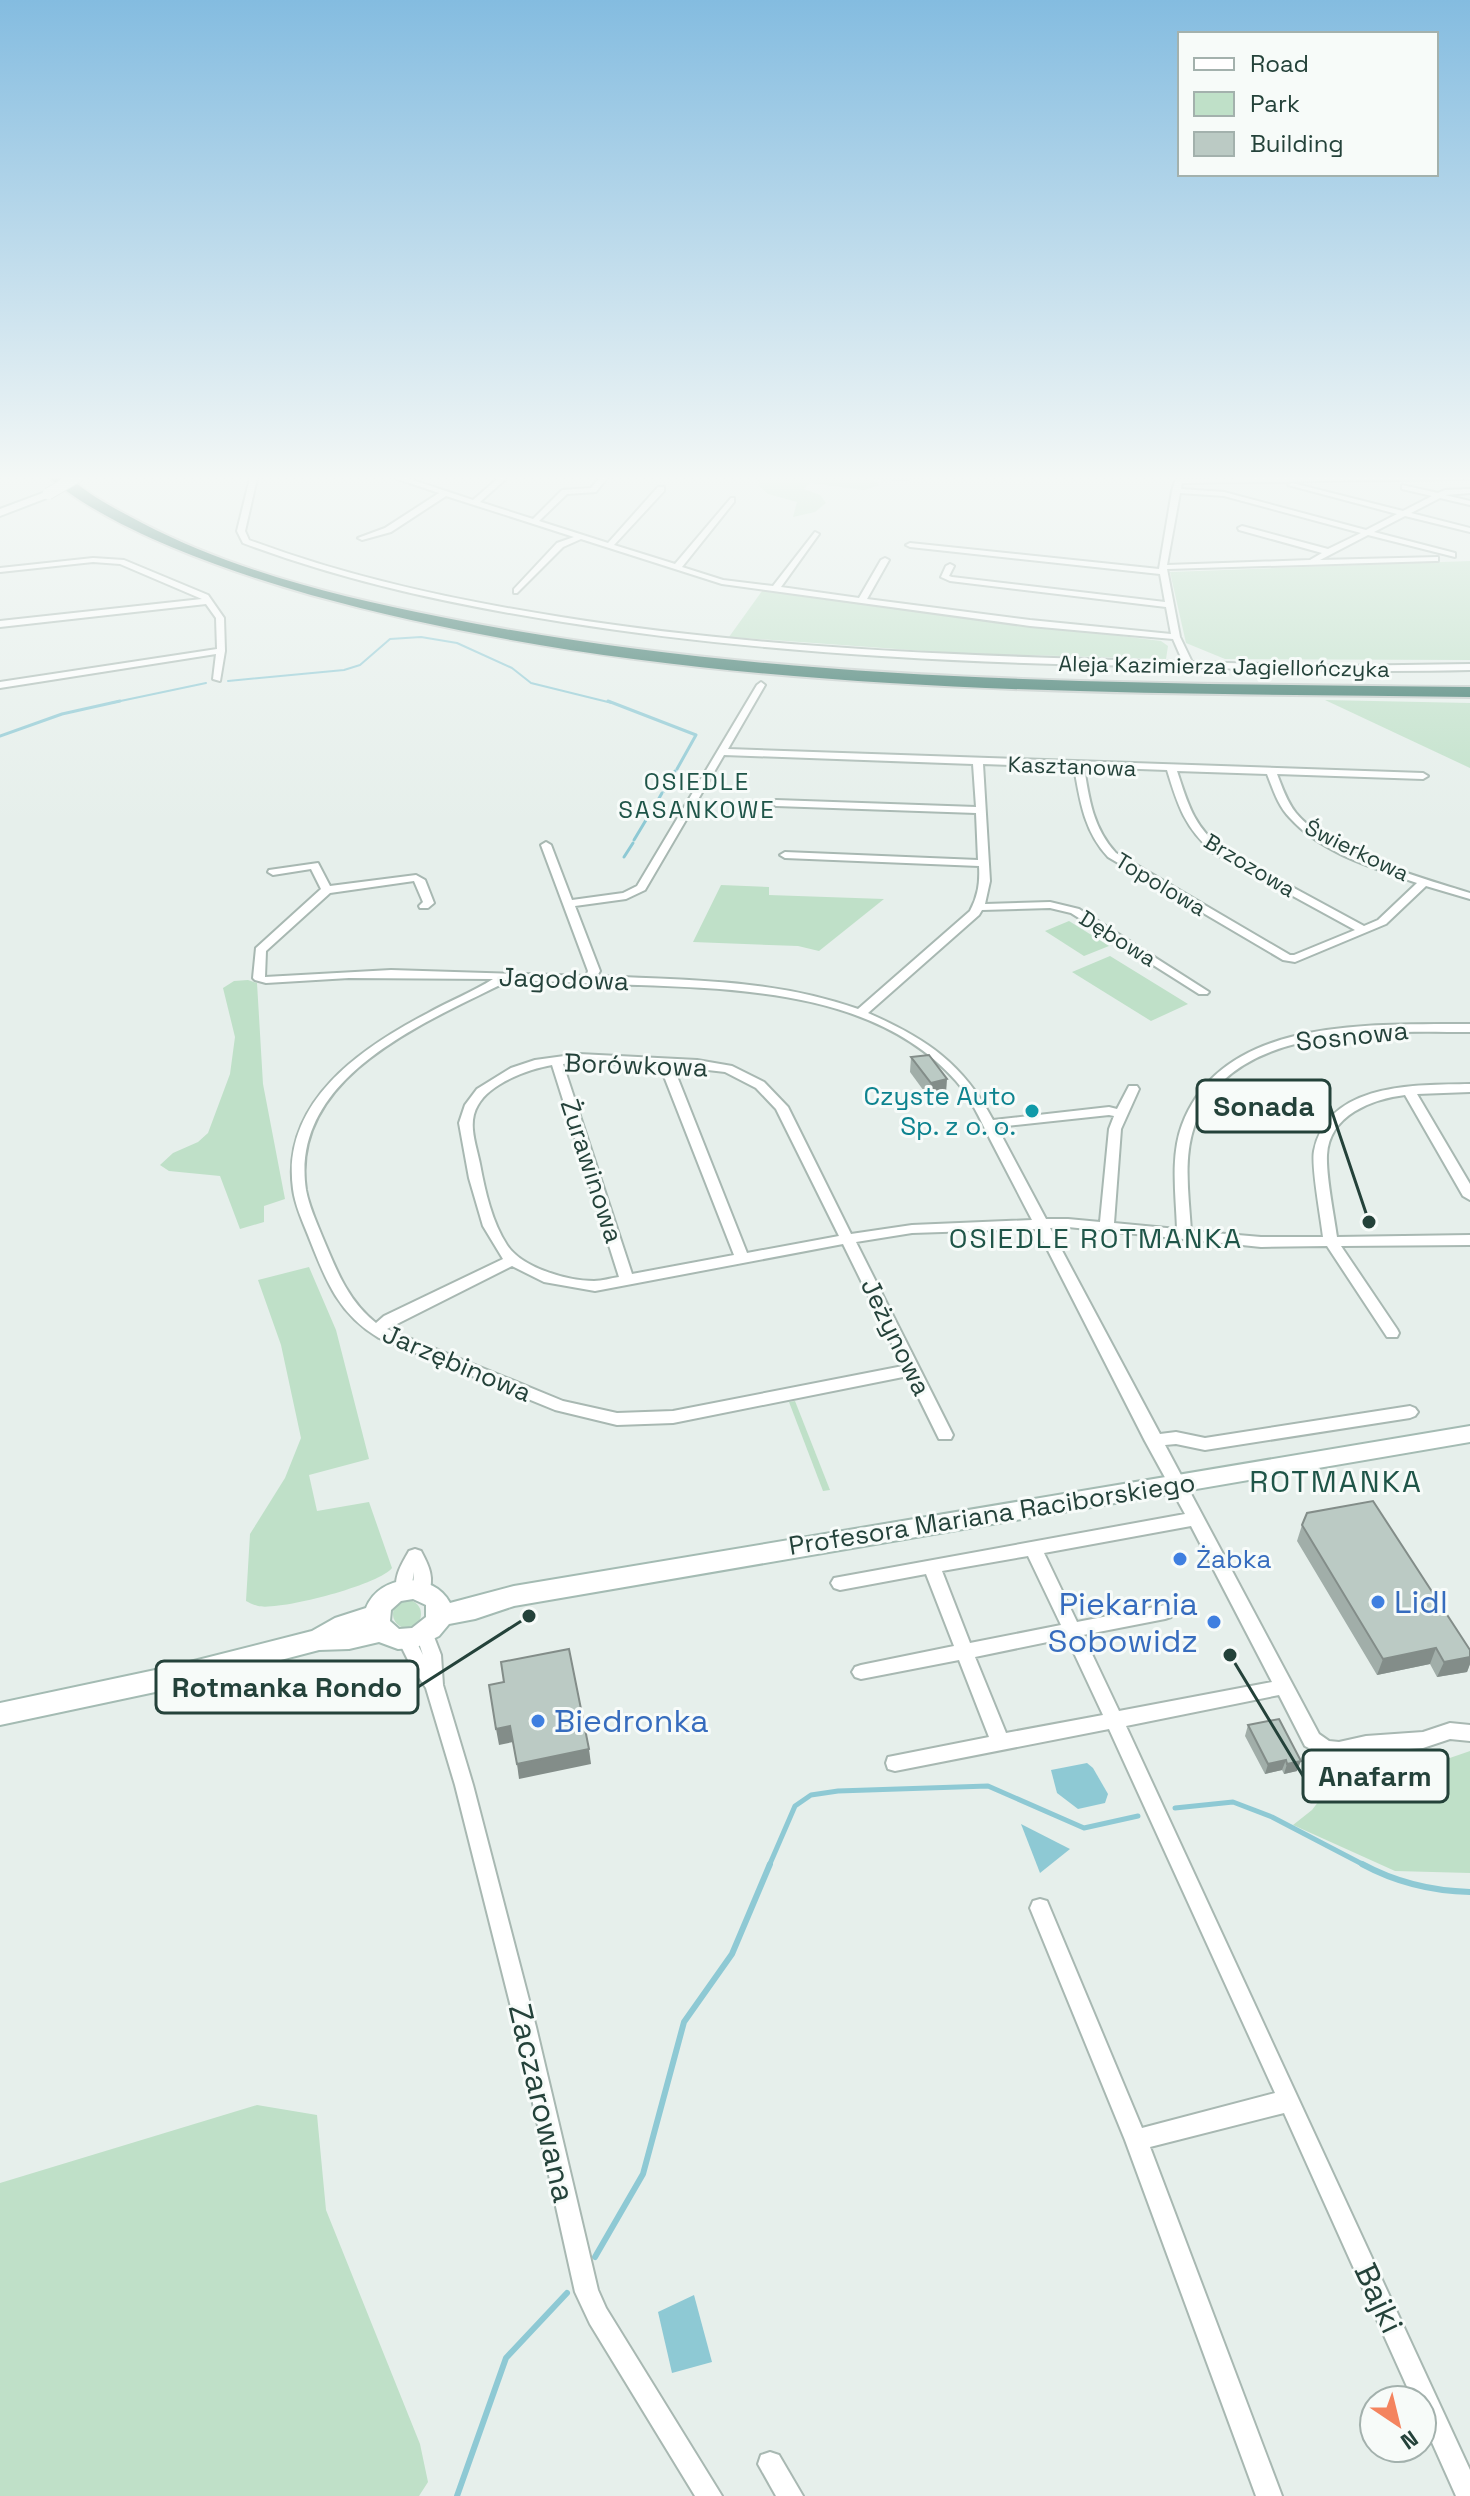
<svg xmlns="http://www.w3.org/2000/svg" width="1470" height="2496" font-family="'Space Grotesk',sans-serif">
<rect width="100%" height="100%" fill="#e6efeb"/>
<g fill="#bfe0c8">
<polygon points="761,474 819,474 875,481 880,485 864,490 810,483 804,489 820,495 826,503 815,512 793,517 797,502 768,494 760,487 758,478"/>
<polygon points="1470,561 1470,660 1225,659 1186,643 1170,572"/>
<polygon points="762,591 1161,641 1168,646 1166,659 952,653 729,637"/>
<polygon points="1325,700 1470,703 1470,768"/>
<polygon points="721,885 769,887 769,895 884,899 819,951 798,946 693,942"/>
<polygon points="1069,921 1109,946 1084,956 1045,931"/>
<polygon points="1110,956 1188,1004 1151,1021 1072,972"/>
<polygon points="248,980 257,983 263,1084 285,1199 264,1206 264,1222 240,1229 220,1176 169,1171 160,1165 173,1153 198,1142 208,1133 230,1074 235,1037 223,988 234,981"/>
<path d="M309,1267L336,1330L369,1459L309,1475L317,1511L369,1502L392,1568C379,1585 279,1611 258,1606C253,1605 250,1603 246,1601L250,1534L285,1478L301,1438L281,1345L258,1280Z"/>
<polygon points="795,1401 830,1490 823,1491 789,1402"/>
<circle cx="407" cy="1614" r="14"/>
<polygon points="1470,1751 1470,1873 1395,1871 1293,1825 1312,1810 1328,1789 1317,1759 1444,1760"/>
<polygon points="257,2105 317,2115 326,2210 420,2444 428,2482 419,2496 0,2496 0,2183"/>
</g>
<g fill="#8ec9d4">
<polygon points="819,474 963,474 900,481"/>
<polygon points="1087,1763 1093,1768 1108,1794 1105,1803 1078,1809 1057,1793 1051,1770"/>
<polygon points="1021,1824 1070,1849 1040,1873"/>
<polygon points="694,2295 712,2362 672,2373 658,2312"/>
</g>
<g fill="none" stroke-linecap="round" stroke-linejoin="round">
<g stroke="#8ec9d4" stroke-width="2">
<polyline points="228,681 344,670 360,665 390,639 421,637 457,643 512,668 531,683 612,703"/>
<polyline points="111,703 206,683"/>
</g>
<g stroke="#8ec9d4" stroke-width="3">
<polyline points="608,701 696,735 677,769"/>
<polyline points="0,736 62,714 120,701"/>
<polyline points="664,791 675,771"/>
<polyline points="648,818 662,793"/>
<polyline points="634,840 646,820"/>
<polyline points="624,857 633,843"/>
</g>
<g stroke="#8ec9d4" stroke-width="5">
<polyline points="1175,1808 1233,1802 1272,1817 1366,1866"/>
<polyline points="769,1866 795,1806 811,1795 838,1791 988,1786 1084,1828 1138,1816"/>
</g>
<g stroke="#8ec9d4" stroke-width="6">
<path d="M1362,1864C1397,1883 1431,1891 1470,1892"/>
<polyline points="595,2257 643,2174 684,2022 732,1954 770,1864"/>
<polyline points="457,2496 506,2358 567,2293"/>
</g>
<g stroke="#a8b8b2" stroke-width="4">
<g id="street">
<path d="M251,474H258L245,531L249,540C350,578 454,600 561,617C767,650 975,656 1183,662L1173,639L1030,626L722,584L581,539L563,547L517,593H514V589L557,543L574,537L446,496L391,532L362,540L358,538L385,528L439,493L383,474H394L473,500L503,474H511L480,502L533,519L562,490L591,488L603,474H610L596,492L567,494L539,521L608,543L658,487H664V491L614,545L675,564L731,498H734V502L682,567L723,580L773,586L815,532L819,534L781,587L859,598L881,560L885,558L889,560L867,599L1030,620L1171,634L1166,607L950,581L941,577L946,566L950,564L954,566L949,576L952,577L1165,602L1160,574L910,547L906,545L910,543L1159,569L1172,491L1176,479L1470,475V479L1182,483L1181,489L1224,492L1366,530L1397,514L1288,485L1292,483L1403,511L1432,496L1402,489V485L1438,493L1445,490L1470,489V493L1445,495L1470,501V505L1440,498L1411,513L1470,528V532L1405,516L1374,532L1455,553V557L1368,535L1320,560L1438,557V561H1435L1167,569L1180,637L1192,662L1337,666L1470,664V670C1345,673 1221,668 1096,665C918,661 739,650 563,622C454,605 347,582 243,543L237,531ZM1180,493L1224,496L1361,533L1328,549L1242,526L1238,528L1239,530L1322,553L1310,560L1167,565Z"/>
<polygon points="93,558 124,560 208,595 224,618 225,651 220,681 213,679 216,654 0,688 0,682 217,649 216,618 206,604 0,627 0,621 202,599 120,564 93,562 0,572 0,568"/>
<path d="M761,682L765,685L728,749L1423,773L1428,776L1423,779L1277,774C1282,787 1287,802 1296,813C1330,854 1420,877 1470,893V899L1426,886L1386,924L1295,962L1283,960L1108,857C1084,831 1080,801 1074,767L983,764L990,881L985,904L1050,902L1079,909L1209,992L1207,994H1199L1071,913L1050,908L982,910L979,915L868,1013C925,1038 963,1063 993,1120L1109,1107L1117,1109L1129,1086H1137L1139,1089L1121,1129L1114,1223L1177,1229C1176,1196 1170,1157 1182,1125C1223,1015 1374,1025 1470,1024V1032C1382,1032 1228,1022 1194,1127C1183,1159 1189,1197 1191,1231L1261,1237H1323C1321,1218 1311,1167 1314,1151C1328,1082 1416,1085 1470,1084V1092L1417,1094L1470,1184V1200L1463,1196L1405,1095C1372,1099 1329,1115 1327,1155C1326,1177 1334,1214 1337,1237L1470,1235V1245L1341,1246L1397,1329L1399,1333L1397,1337H1387L1327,1246L1261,1247L1068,1227L1050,1228L1160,1434L1176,1432L1205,1438L1410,1406L1415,1408L1418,1412L1415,1416L1410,1418L1205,1450L1176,1444L1165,1445L1319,1734L1329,1741L1339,1742L1366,1736L1423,1732L1450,1723L1470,1725V1741L1450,1739L1423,1748L1366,1752L1339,1758L1326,1757L1305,1746L1279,1695L1126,1726L1470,2470V2496H1456L1422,2420V2400H1413L1284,2113L1150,2147L1282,2496H1256L1125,2140L1030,1908L1033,1901L1040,1899L1047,1901L1142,2128L1275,2093L1109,1729L895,1771L888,1769L886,1763L888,1757L989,1737L959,1660L861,1679L855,1677L852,1672L855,1667L861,1665L954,1646L926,1574L840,1590L834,1588L831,1583L834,1578L1185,1514L1145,1441L1037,1229L912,1233L856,1242L953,1435L951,1439H939L908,1376L673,1423L617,1425L555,1410L379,1338C337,1313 325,1278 308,1235C302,1220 295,1205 293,1189C281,1102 361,1048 428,1013C449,1001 473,992 493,979L349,978L266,983L255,980L253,978L256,948L321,889L311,869L273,875L268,872L269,870L318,863L330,886L416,875L425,880L434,903L428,908H420L419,906L423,902L414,881L330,893L266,951L265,977L391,970L586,976L588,971L541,845L546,842L551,845L572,900L623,893L637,886L757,685ZM724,755L973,764L976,807L776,800L771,803L776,806L976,813L978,860L785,852L780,855L785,858L979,866C980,883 978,896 970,911L858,1009C774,979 685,980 597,976L600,971L575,906L626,899L645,890ZM1084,767L1167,770C1178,806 1185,828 1214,853L1355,930L1294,955H1290L1116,853C1093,828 1089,799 1084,767ZM1177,771L1267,774C1273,789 1278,806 1290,818C1321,853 1374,868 1417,883L1378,920L1364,926L1222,849C1193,825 1188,804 1177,771ZM504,980C549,981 593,984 638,985C747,989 878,993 956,1081C971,1098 980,1119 990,1139C1004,1166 1018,1193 1032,1220L912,1225L851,1234L788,1107L764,1082L732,1066L697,1060L579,1054L535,1060L511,1068L477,1089L465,1105L459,1123L469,1178L483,1226L503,1259L384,1316L376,1323C347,1300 336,1269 322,1236C316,1221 309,1206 306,1190C289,1078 422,1024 502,984ZM579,1062L660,1066L734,1255L632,1274L563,1064ZM552,1065L619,1277C611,1278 602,1281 594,1281C568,1281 522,1268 507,1245C492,1222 485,1191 480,1164C476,1144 467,1123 478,1105C490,1083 529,1069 552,1065ZM673,1066L725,1072L756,1088L776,1109L839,1236L747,1253ZM1109,1115L1114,1116L1109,1129L1100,1222L1068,1219H1046L997,1127ZM843,1244L903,1366L673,1411L617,1413L563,1401L387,1329L512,1266L544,1282L595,1291ZM1191,1526L1272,1682L1119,1711L1083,1635L1165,1619L1171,1617L1174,1612L1171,1607L1165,1605L1077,1622L1044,1553ZM1028,1556L1061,1625L970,1643L942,1571ZM1067,1638L1103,1715L1006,1733L975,1657Z"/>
<path d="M415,1549L421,1551C429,1566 435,1578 428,1595L422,1597L416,1595L413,1590L414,1572L410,1595L404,1597L398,1595C392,1579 401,1565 409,1551Z"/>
<polygon points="425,1627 431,1629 441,1655 443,1685 473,1785 536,2027 598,2290 606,2308 722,2496 695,2496 590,2324 575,2292 516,2027 455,1785 426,1688 410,1664 398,1640 401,1635 407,1633 413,1635 423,1655 416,1634 419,1629"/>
<polygon points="770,2452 779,2455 803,2496 776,2496 758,2464 761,2455"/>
</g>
</g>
<g stroke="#a4bbb3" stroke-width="4">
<g id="secondary">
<polygon points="48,491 53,494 52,496 0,516 0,509"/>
<path d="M1470,1426V1442L514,1606L475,1619L449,1624L439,1636L415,1648L398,1649L379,1642L349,1649L319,1650L174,1688L0,1725V1703L174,1666L312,1631L335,1618L366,1608C380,1573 433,1571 450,1603L514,1586ZM413,1599L426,1605V1617L412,1628L399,1629L390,1621L391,1610L401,1601Z"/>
</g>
</g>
<g stroke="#c2cac8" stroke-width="4">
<path id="highway" d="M45,474C50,474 55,473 60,474C72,478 85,491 97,498C111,507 127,515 142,523C234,571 339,597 441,617C780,685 1126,683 1470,687V697C1084,692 686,698 311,595C230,572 108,530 45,474Z"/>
</g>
<use href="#street" fill="#fff" fill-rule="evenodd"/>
<use href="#secondary" fill="#fff" fill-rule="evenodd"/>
<use href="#highway" fill="#2f6f62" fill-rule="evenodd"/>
<g stroke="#a4bbb3" stroke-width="13" stroke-linecap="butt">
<polyline id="secondary-bridge" points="48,494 82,474"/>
</g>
<use href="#secondary-bridge" stroke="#fff" stroke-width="11"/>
</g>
<g fill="#a1aea9">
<polygon points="911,1057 946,1094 929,1098 910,1072"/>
<polygon points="1302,1525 1470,1650 1470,1664 1467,1672 1437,1677 1430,1664 1377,1675 1297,1541"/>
<polygon points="1248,1725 1297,1771 1284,1774 1282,1770 1265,1774 1245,1736"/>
</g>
<g fill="#838d89">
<polygon points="947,1079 946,1094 929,1098 931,1083"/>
<polygon points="1436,1648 1430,1664 1377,1675 1383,1659"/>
<polygon points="1470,1657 1470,1664 1467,1672 1437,1677 1444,1662"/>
<polygon points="510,1726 513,1742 499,1745 496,1729"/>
<polygon points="589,1749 591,1764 519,1779 517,1764"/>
<polygon points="1286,1760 1282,1770 1265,1774 1268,1764"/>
<polygon points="1301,1761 1297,1771 1284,1774 1287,1764"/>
</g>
<g fill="#bbcac4" stroke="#838d89" stroke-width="2">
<polygon points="929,1055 947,1079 931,1083 911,1057"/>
<polygon points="1373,1501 1470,1650 1470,1657 1444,1662 1436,1648 1383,1659 1302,1525 1307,1513"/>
<polygon points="569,1649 589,1749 517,1764 510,1726 496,1729 489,1685 504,1682 501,1662"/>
<polygon points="1279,1719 1301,1761 1287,1764 1286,1760 1268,1764 1248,1725"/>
</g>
<linearGradient id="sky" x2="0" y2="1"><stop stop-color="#84bce0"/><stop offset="0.58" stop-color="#f4f8f6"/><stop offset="1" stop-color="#f4f8f6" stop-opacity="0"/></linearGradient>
<rect width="1470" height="824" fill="url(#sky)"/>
<circle fill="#0f9aa8" stroke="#f7fbf9" stroke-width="3" cx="1032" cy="1111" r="8"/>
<g fill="#3f7fe0" stroke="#f7fbf9" stroke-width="3">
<circle cx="1180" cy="1559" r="8"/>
<circle cx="1378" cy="1602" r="8"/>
<circle cx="1214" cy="1622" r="8"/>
<circle cx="538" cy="1721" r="8"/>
</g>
<g text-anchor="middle" stroke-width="6" stroke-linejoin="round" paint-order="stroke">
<g font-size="22" fill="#24423a" stroke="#f7fbf9">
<text transform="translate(1224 666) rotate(1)" y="8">Aleja Kazimierza Jagiellończyka</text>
<text transform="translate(1072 766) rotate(2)" y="8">Kasztanowa</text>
<text transform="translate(1357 850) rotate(26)" y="8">Świerkowa</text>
<text transform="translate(1250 865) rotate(31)" y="8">Brzozowa</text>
<text transform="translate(1161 884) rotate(31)" y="8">Topolowa</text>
<text transform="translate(1118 938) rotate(32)" y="8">Dębowa</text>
</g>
<g font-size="24" letter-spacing="2" fill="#1f5548" stroke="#f7fbf9">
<text x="697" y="790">OSIEDLE<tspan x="697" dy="28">SASANKOWE</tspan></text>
</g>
<g font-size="26" fill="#24423a" stroke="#f7fbf9">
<text transform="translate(564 979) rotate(2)" y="9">Jagodowa</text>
<text transform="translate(1352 1036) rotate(-6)" y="9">Sosnowa</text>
<text transform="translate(636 1065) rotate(2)" y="9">Borówkowa</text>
<text transform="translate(592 1171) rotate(72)" y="9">Żurawinowa</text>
<text transform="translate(896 1337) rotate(64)" y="9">Jeżynowa</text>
<text transform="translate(457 1363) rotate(23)" y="9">Jarzębinowa</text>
<text transform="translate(992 1514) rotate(-9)" y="9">Profesora Mariana Raciborskiego</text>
</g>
<g font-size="26" fill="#0d838f" stroke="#f7fbf9" text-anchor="end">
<text x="1016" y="1105">Czyste Auto<tspan x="1016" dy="30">Sp. z o. o.</tspan></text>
</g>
<g font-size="26" fill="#366cbe" stroke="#f7fbf9" text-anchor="start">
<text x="1196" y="1568">Żabka</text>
</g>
<g font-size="28" letter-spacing="2" fill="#1f5548" stroke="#f7fbf9">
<text x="1096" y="1248">OSIEDLE ROTMANKA</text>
</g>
<g font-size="30" letter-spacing="2" fill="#1f5548" stroke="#f7fbf9">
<text x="1336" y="1492">ROTMANKA</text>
</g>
<g font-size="32" fill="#366cbe" stroke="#f7fbf9" text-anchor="start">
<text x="1394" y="1613">Lidl</text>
<text x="1198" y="1615" text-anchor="end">Piekarnia<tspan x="1198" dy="37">Sobowidz</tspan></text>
<text x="554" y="1732">Biedronka</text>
</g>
<g font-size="32" fill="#24423a" stroke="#f7fbf9">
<text transform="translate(542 2103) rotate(77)" y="11">Zaczarowana</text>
<text transform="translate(1379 2298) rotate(65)" y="11">Bajki</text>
</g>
</g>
<path fill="none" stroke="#24423a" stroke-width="3" d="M1369 1222L1330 1106M529 1616L418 1687M1230 1655L1303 1776"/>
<g fill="#24423a" stroke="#f7fbf9" stroke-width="3">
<circle cx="1369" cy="1222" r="8"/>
<circle cx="529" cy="1616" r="8"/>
<circle cx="1230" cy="1655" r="8"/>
</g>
<g fill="#f7fbf9" stroke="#24423a" stroke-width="3">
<rect x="1197" y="1080" width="133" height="52" rx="8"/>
<rect x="156" y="1661" width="262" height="52" rx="8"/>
<rect x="1303" y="1750" width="145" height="52" rx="8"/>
</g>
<g font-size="28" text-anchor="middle" font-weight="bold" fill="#24423a">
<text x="1264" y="1116">Sonada</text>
<text x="287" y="1697">Rotmanka Rondo</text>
<text x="1375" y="1786">Anafarm</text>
</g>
<rect x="1178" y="32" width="260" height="144" fill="#f7fbf9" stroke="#a3b1ad" stroke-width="2"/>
<rect x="1194" y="58" width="40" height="12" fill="#ffffff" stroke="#a3b1ad" stroke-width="2"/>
<text x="1250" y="72" font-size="24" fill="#24423a">Road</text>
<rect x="1194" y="92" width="40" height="24" fill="#bfe0c8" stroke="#a3b1ad" stroke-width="2"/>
<text x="1250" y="112" font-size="24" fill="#24423a">Park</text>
<rect x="1194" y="132" width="40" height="24" fill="#bbcac4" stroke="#a3b1ad" stroke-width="2"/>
<text x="1250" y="152" font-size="24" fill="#24423a">Building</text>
<g transform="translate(1398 2424) rotate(145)"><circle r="38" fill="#f7fbf9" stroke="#a3b1ad" stroke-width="2"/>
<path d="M0-6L14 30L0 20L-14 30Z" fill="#f4845f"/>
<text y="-12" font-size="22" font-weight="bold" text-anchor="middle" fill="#24423a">N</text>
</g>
</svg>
